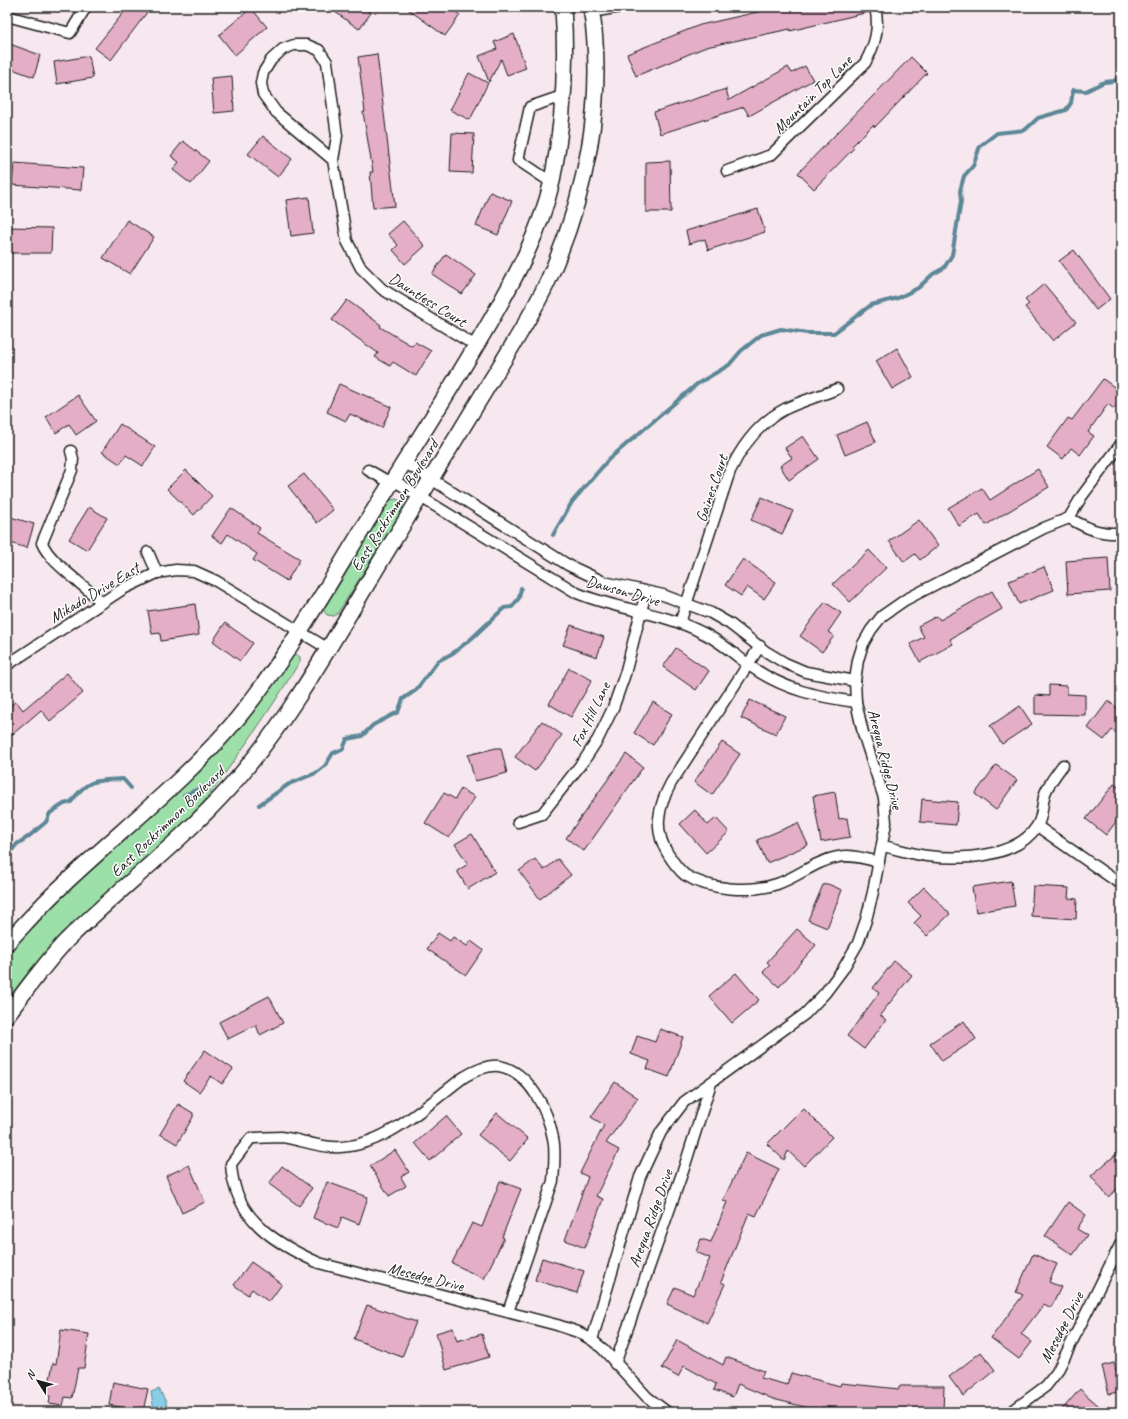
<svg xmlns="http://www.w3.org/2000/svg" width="1128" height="1419" font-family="Caveat,sans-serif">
<rect width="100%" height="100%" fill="#f7e7ee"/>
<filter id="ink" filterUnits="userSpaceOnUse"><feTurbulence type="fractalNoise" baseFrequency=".025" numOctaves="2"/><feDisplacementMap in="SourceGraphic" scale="8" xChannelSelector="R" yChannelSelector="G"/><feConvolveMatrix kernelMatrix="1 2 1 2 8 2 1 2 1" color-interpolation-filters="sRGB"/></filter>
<g filter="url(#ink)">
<g fill="#9ddfa9" stroke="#5c7e62">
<polygon points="396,499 401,501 403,509 338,613 334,616 327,615 324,611 325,604 390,500"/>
<path d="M296,654L300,657V661C279,696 257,729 233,762C220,780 208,799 192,815C130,876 56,928 7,1001V955L19,941L47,909L218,751L244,723L293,655Z"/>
</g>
<polygon fill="#86cfe7" stroke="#5c8796" points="159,1389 166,1402 167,1411 157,1412 153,1405 151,1392"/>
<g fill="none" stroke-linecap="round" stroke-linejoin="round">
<g stroke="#5c8796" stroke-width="4">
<polyline points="553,535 572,502 609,459 697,384 729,365 741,351 761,335 781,329 807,333 834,333 871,305 898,298 918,288 933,274 944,268 952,255 961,201 960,191 964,176 973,166 980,146 997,133 1025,130 1038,118 1066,110 1071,103 1073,90 1086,91 1104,82 1114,81 1121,75"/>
<polyline points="184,795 215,782"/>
<polyline points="259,805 289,784 316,773 325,766 333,753 343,749 347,739 362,736 373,725 398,712 403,699 416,690 438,661 453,653 471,639 504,608 512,607 519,598 521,588"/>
<path d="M7,856L17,844L28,837L46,822L50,813L64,804L71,802C87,779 96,780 123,779L131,788"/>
</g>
</g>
<g fill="#e4aec7" stroke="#1c1c1c">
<polygon points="128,7 151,7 111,60 95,48"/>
<polygon points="328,7 363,7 371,13 359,29"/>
<polygon points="405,7 448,7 460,15 445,36"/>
<polygon points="780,7 869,7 869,12 790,31 790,29 706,47 636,76 627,54 700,25"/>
<polygon points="251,8 267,27 235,55 219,35"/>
<polygon points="514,34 526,68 507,75 501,59 489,82 479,56 497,49 494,42"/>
<polygon points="7,43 40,55 34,77 7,67"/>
<polygon points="377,54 395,206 373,208 370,172 373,172 363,112 365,112 358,57"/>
<polygon points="89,56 93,78 57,84 54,62"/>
<polygon points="911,57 927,73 875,127 873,125 852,146 854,148 814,189 798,173"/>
<polygon points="805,66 813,80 749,116 744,107 660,134 654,112 726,89 729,100 788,67 792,73"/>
<polygon points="469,73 488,83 470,120 450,110"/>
<polygon points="232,76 234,111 214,113 211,78"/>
<polygon points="452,133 474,134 472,173 450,172"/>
<polygon points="263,136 292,159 278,177 248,154"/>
<polygon points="183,141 209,161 191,184 173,170 179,162 171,156"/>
<polygon points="670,161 671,212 646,212 646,162"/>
<polygon points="14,163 83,168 81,190 12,185"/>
<polygon points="490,192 512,201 498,235 476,226"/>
<polygon points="309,197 313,233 291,236 286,200"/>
<polygon points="758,209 765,232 708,250 705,239 689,244 686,231"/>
<polygon points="127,220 154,237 130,274 103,258"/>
<polygon points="403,221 425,246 405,264 393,250 398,245 388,234"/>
<polygon points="7,227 52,228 51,253 7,253"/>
<polygon points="1074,250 1110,299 1096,310 1059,261"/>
<polygon points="446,254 476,275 462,294 432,274"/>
<polygon points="1044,284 1076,322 1053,341 1025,307 1029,304 1025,300"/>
<polygon points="347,300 381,325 380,327 412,346 415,342 431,351 416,376 393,362 390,366 375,357 378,353 332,320"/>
<polygon points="897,348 913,377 892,389 876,361"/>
<polygon points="1103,379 1121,392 1121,399 1114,409 1108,404 1088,432 1094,436 1080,455 1071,448 1063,459 1047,447 1068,418 1072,420"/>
<polygon points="339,384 391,407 382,428 350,414 346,421 327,412"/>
<polygon points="78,395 96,421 76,435 69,424 56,433 46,417"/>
<polygon points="867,422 876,442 845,455 837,435"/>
<polygon points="120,424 155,447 143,466 126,455 120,464 102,452"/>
<polygon points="803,436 819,459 789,480 780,466 792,458 785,448"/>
<polygon points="1038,469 1049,487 986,525 979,514 959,526 948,508 982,488 990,500"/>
<polygon points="186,470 212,496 194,515 167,489"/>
<polygon points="304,474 333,510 317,523 288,486"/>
<polygon points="762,497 793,511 782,534 751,520"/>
<polygon points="89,507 107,518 87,550 69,539"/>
<polygon points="231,508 260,528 257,533 300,559 287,581 253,560 257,554 228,534 222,543 212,536"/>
<polygon points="7,516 34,524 27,548 7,542"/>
<polygon points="919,520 938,546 920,560 915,554 904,562 889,541"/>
<polygon points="869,550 886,568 850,602 833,584"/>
<polygon points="1108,558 1110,591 1068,594 1066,561"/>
<polygon points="743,559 776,582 764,599 747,587 741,596 725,585"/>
<polygon points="1044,567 1054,590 1019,604 1009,581"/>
<polygon points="992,591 1002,609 950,639 953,644 920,662 910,644 924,637 918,626 937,616 940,620"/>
<polygon points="825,602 841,613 828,632 834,636 822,652 800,636"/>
<polygon points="195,604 199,635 161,641 160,633 152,634 148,611"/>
<polygon points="225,623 253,643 240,661 213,641"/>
<polygon points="571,625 604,637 597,657 563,645"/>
<polygon points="676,648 709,671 696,690 663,667"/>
<polygon points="569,668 592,680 571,717 549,704"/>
<polygon points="67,673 83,693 50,721 41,710 7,739 7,709 16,701 23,710"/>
<polygon points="1049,685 1067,686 1067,694 1085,695 1085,715 1035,714 1035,695 1049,696"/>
<polygon points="750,700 785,716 776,734 741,718"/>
<polygon points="1108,701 1121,711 1121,736 1112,730 1104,740 1088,728"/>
<polygon points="653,702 672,714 653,745 634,733"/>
<polygon points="1020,706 1032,724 1002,744 990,726"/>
<polygon points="542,721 562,735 535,771 515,757"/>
<polygon points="722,742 740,754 712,795 694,782"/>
<polygon points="496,748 501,748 507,773 475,781 468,755"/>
<polygon points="626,754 643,767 584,851 566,838"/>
<polygon points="996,765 1017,780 996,810 975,794"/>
<polygon points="1114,784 1121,789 1121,815 1106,835 1086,819"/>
<polygon points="461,789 475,797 449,838 425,823 444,793 455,799"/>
<polygon points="835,792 839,819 847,818 850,837 821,842 813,796"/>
<polygon points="922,799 958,802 956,825 920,822"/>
<polygon points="695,810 708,825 716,818 729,832 706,853 680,824"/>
<polygon points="798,823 808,845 767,863 757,840"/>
<polygon points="472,834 495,872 468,889 457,871 468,864 455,844"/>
<polygon points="535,859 544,870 558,859 571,875 540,899 519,871"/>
<polygon points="1011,881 1015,906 976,912 972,887"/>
<polygon points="828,884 842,890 827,928 808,920 823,885"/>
<polygon points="1033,886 1069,888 1068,898 1077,899 1076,919 1031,916"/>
<polygon points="924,887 950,914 927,936 914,923 921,916 908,903"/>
<polygon points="797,929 816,945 779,987 763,972 770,965 767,962"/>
<polygon points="438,933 450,941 453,937 467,946 471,941 483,950 466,975 427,949"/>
<polygon points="894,961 912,975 880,1015 886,1020 864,1049 847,1036 879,993 873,988"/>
<polygon points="736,973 759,1000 732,1023 709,996"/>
<polygon points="269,996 283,1023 260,1035 256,1025 228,1039 219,1022"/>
<polygon points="964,1021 976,1039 942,1061 930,1043"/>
<polygon points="660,1029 683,1037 669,1077 647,1069 650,1061 631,1054 637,1036 655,1042"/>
<polygon points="205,1050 233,1069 222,1084 211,1076 199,1092 183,1081"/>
<polygon points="615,1082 638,1098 606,1143 619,1150 596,1196 603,1199 585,1248 565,1240 588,1177 580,1173 604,1125 591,1117"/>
<polygon points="178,1104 193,1113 193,1117 177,1144 160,1134"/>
<polygon points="803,1108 832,1137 804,1166 788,1151 784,1160 767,1144"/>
<polygon points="497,1113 528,1139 510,1161 478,1135"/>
<polygon points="446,1116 461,1134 430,1161 415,1143"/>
<polygon points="395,1150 409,1172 401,1177 406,1186 389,1196 370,1166"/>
<polygon points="1121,1150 1121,1186 1108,1197 1091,1176"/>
<polygon points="746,1153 779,1169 756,1216 749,1213 721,1282 725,1284 707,1323 667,1304 675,1287 693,1295 710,1258 696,1252 701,1239 711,1242 727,1202 723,1200"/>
<polygon points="189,1165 205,1202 182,1213 166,1176"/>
<polygon points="282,1166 312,1188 299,1206 269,1184"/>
<polygon points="500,1181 521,1189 502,1237 504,1238 484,1279 452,1263 472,1223 482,1227"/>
<polygon points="327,1182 368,1197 359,1224 342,1217 338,1228 313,1218"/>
<polygon points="1068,1202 1086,1215 1077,1229 1087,1235 1073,1255 1045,1236"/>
<polygon points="1033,1254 1057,1264 1049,1282 1061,1287 1051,1308 1044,1304 1021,1334 1032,1342 1019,1359 991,1338 1023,1295 1016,1292"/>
<polygon points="542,1258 584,1271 577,1293 535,1280"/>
<polygon points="251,1262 282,1284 269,1302 252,1289 248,1295 234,1285"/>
<polygon points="367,1305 416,1322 402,1357 354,1339"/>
<polygon points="453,1328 457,1341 482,1334 489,1357 446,1370 436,1333"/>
<polygon points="61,1330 89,1334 84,1368 78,1368 72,1398 65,1397 63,1406 49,1404 50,1396 47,1396 53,1363 56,1364"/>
<polygon points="677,1340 723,1365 726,1357 764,1371 761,1378 787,1385 791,1373 840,1386 841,1383 899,1389 899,1386 944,1386 943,1412 869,1412 822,1407 821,1411 773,1399 738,1384 733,1397 714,1390 716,1384 684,1366 678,1377 662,1368"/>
<polygon points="981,1352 995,1370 963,1396 949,1377"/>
<polygon points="1114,1363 1116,1371 1121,1370 1121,1391 1109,1394 1102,1366"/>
<polygon points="113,1382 148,1389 143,1411 109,1405"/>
<polygon points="1080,1389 1084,1393 1106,1412 1060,1412"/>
</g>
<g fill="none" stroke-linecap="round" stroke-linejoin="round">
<g stroke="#1c1c1c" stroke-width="13">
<g id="minor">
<polyline points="592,12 620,7"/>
<polyline points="7,16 70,33 86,7"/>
<polyline points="333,160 276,112 263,94 261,83 263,73 271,60 283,49 294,45 307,45 319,50 327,62 337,136 333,160 347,241 361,268 382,289 476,346"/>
<path d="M727,171L771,155L865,63C875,45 880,28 875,7"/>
<polyline points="551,182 518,160 530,107 565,95"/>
<path d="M71,451L73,459L72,470L42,543C50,563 85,585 102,603"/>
<polyline points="404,462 568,565 604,582 663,595 711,613 730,624 765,651 785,663 806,672 855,681"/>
<polyline points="368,470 391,483"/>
<path d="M393,480L577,593C617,610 662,612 701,632C721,641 736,656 753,668C785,690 819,697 856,702"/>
<path d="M1069,518C1088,529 1099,534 1121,533"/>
<polyline points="148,552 157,573"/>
<path d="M680,623L730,471C742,446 760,422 785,409C801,401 820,396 837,389"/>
<path d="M760,646L671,783C658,807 653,830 668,854C673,862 678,869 685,875C709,890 750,893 777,884C798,877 815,861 838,857C851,854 867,859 879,862"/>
<polyline points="7,665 123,589 157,573 176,570 194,571 216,581 327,648"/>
<polyline points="518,822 542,814 585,759 598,739 613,708 625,674 646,592"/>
<polyline points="1037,826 1116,881"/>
<path d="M883,846C897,849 912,854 927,856C961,860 1017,858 1037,826C1044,815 1041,802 1046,791C1050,782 1057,773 1063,765"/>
<path d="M508,1312L553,1181C554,1167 556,1152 553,1138C548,1111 529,1071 499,1066C487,1064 474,1071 464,1077C426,1105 383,1150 332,1147C315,1146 298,1139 281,1137C271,1137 260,1138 251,1138L231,1164C234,1218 274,1243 319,1263L557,1325L578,1332L592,1340L603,1349L647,1397L667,1412"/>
<polyline points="592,1340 640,1177 661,1132 684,1102 805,1014 825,993 843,969 858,943 866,920 873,892 886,823 884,798 863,733 856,702 855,681 858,660 863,644 871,630 882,616 905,600 1044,528 1069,518 1082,496 1121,444"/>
<polyline points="615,1364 684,1168 711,1083"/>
<polyline points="1011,1412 1046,1386 1057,1372 1121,1243"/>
</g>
</g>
<g stroke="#1c1c1c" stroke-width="18">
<g id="secondary">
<path d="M7,943C25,924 42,904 62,886C120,831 185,781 237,719C290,654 332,578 376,507C415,445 455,383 491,320C516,276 541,230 552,181C564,122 567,67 563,7"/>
<path d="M7,1015C26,990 45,963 67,940C120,888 180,843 230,787C294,715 342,624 393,541C423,492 454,442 484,392C506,356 529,321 547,283C586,197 606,101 591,7"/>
</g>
</g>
<use href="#minor" stroke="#fff" stroke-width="10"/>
<use href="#secondary" stroke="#fff" stroke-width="15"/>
</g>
</g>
<g text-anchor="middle" stroke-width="3" stroke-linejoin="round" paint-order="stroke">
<g font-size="16" fill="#1c1c1c" stroke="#fff">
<text transform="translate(812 94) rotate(-45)" y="6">Mountain Top Lane</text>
<text transform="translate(428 299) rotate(32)" y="6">Dauntless Court</text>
<text transform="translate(711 488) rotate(-71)" y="6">Gaines Court</text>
<text transform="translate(394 505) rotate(-58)" y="6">East Rockrimmon Boulevard</text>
<text transform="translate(623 590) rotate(16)" y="6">Dawson Drive</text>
<text transform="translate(94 592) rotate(-31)" y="6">Mikado Drive East</text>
<text transform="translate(590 714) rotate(-64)" y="6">Fox Hill Lane</text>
<text transform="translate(886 759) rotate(76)" y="6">Arequa Ridge Drive</text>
<text transform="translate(167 821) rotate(-44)" y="6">East Rockrimmon Boulevard</text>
<text transform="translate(650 1218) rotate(-70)" y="6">Arequa Ridge Drive</text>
<text transform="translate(426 1276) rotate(14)" y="6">Mesedge Drive</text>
<text transform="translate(1061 1327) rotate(-63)" y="6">Mesedge Drive</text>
</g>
</g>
<rect width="1128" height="1419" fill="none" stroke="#fff" stroke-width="24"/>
<rect x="12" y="12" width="1104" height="1395" fill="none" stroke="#1c1c1c" stroke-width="1.5" filter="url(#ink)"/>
<g transform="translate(38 1381) rotate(306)" stroke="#ffffff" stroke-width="3" paint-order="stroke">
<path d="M0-3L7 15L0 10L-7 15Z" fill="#1c1c1c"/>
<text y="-6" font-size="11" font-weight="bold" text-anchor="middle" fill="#1c1c1c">N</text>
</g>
</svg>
